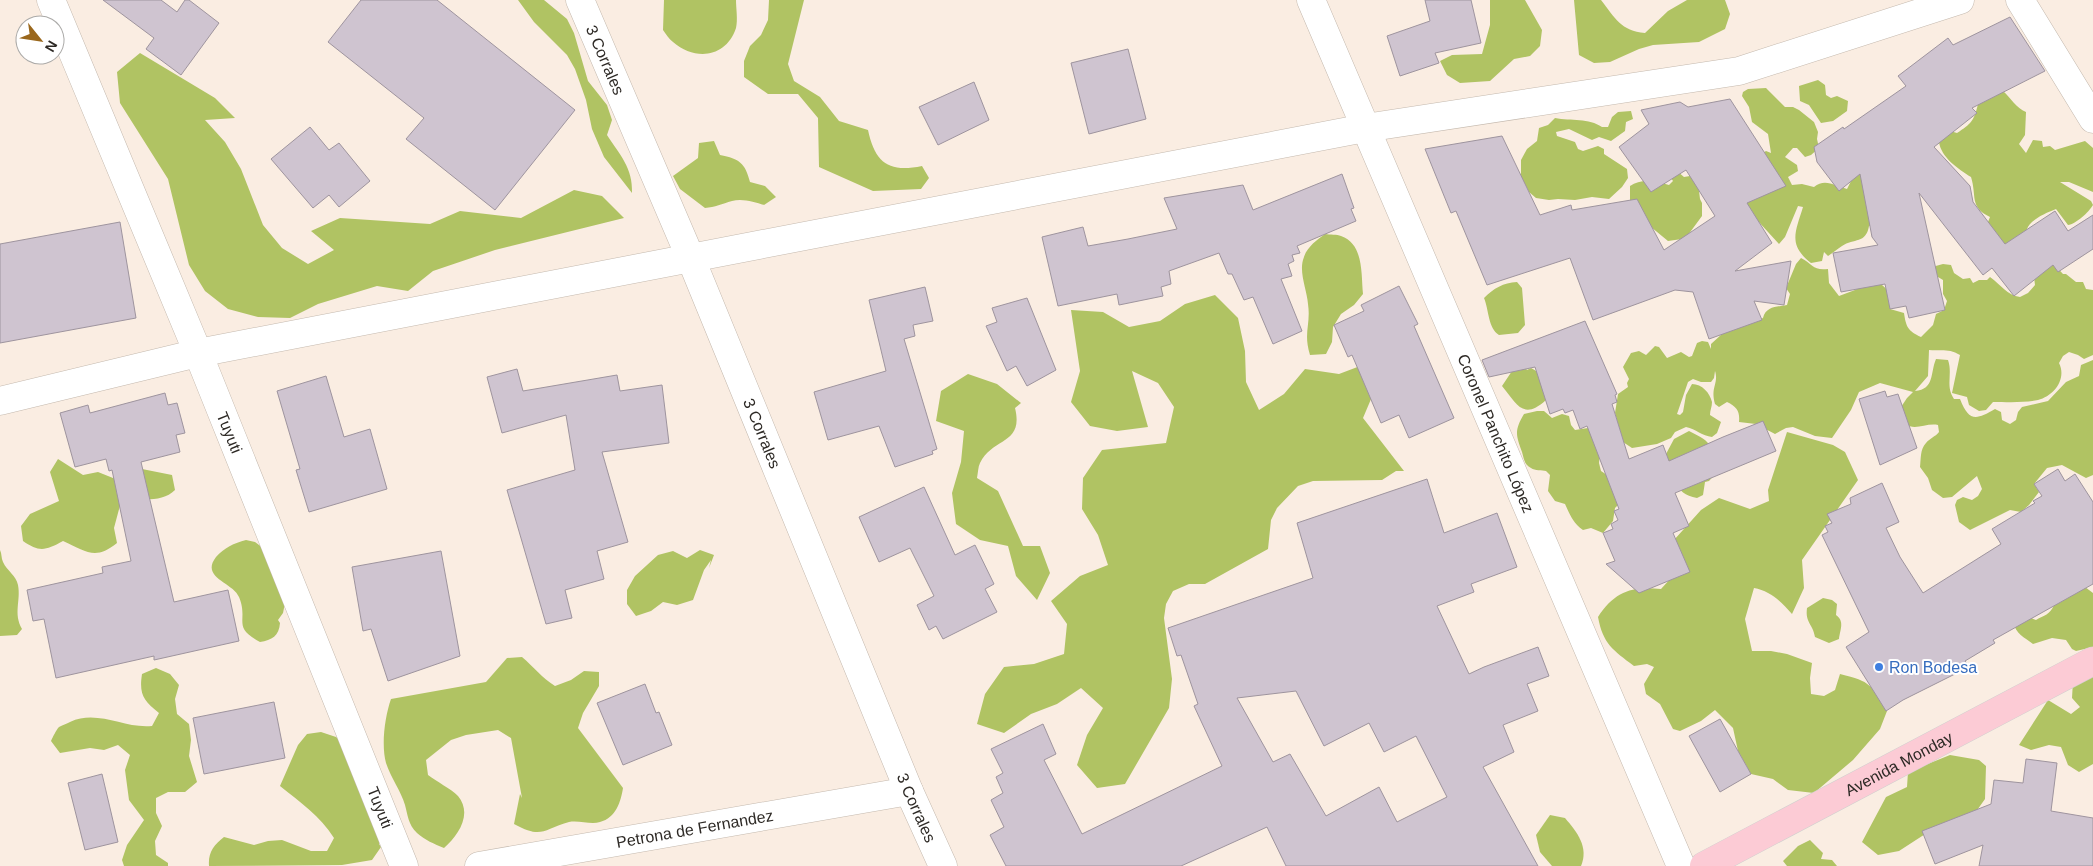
<svg xmlns="http://www.w3.org/2000/svg" width="2093" height="866" font-family="Arial,sans-serif">
<rect width="100%" height="100%" fill="#faede2"/>
<g fill="#b0c363">
<path d="M518,0H544L567,19L574,33L588,81L607,105L612,120L607,135C620,155 633,168 632,193L604,157L592,129L586,100L575,69L567,55L534,22Z"/>
<path d="M664,0H736C736,8 738,20 736,28C726,58 695,61 673,42C669,39 666,34 663,30Z"/>
<path d="M769,0H804L788,64L794,81L820,97L839,121L868,130C875,163 889,173 922,166L929,178L921,189L873,191L819,167L818,118L798,94H768L744,77V61L750,46L761,35L768,20Z"/>
<polygon points="1490,0 1525,0 1542,30 1540,46 1530,56 1514,59 1490,81 1460,83 1447,75 1440,61 1452,55 1482,54 1490,25"/>
<path d="M1574,0H1601C1615,18 1621,31 1645,33L1668,11L1687,0H1725L1730,14L1725,29L1699,42L1653,45L1639,49L1610,62L1594,63L1579,55Z"/>
<polygon points="140,53 215,98 235,118 205,120 225,142 241,169 263,225 282,248 308,264 334,250 311,231 340,218 430,224 460,211 521,218 574,190 602,196 624,218 495,250 433,271 408,291 377,286 318,304 290,318 258,317 228,309 205,291 189,265 168,179 120,103 117,72"/>
<polygon points="1818,80 1825,85 1826,95 1831,98 1837,96 1848,101 1847,111 1833,121 1821,123 1809,105 1800,101 1799,86"/>
<path d="M1766,88L1785,107H1793L1799,110L1814,122L1818,132L1817,139L1819,148L1811,155L1805,157L1797,148H1793L1785,157L1797,165L1798,171L1788,177L1792,185L1802,184L1814,187C1825,178 1835,186 1847,189L1853,177L1865,171L1877,223L1869,226C1866,244 1854,238 1842,246C1837,249 1833,253 1828,256L1824,252L1822,261L1811,263C1788,245 1795,233 1803,207L1798,206L1785,237L1779,244L1746,208L1755,158L1766,151L1771,153L1768,134L1752,122L1749,107L1742,96L1743,92L1748,89Z"/>
<path d="M2003,91C2011,98 2016,108 2026,112L2025,135L2019,144L2026,153L2033,140L2042,141L2043,147L2050,146L2055,150L2085,141L2093,148V192L2069,182H2060L2091,201L2093,205C2089,212 2076,224 2068,225L2056,209C2046,213 2031,219 2027,229L2030,235L2013,260L1986,227L1990,217C1969,207 1977,196 1971,177C1958,169 1941,157 1939,142L1950,131L1957,133C1971,124 1974,121 1978,104Z"/>
<path d="M1631,111L1633,119L1626,122L1625,131L1611,141L1599,137L1592,140L1569,129L1556,132L1557,136L1575,142L1578,149L1583,151L1598,146L1604,149V154L1627,169L1628,178L1622,187L1609,199L1592,197L1575,200L1558,199L1549,200L1536,198L1529,192L1521,177V160L1527,149L1537,141L1539,128L1548,125L1555,118C1571,121 1589,118 1602,127H1608L1612,117L1618,112Z"/>
<path d="M714,141L720,155C740,159 745,163 750,182L765,186L776,197L764,205C755,202 742,198 732,201C722,204 715,207 705,208L680,189L673,176L698,158L699,143Z"/>
<path d="M1677,171L1684,177L1690,176L1698,183L1700,199L1702,203V216L1688,235L1682,239L1668,241L1651,227L1630,203V186C1641,178 1656,181 1669,185L1673,181L1669,175Z"/>
<path d="M1325,234C1330,235 1337,234 1341,236C1364,244 1361,274 1363,294L1354,305L1341,314L1333,327L1332,342L1326,354L1310,355C1303,333 1311,324 1308,304C1307,290 1298,271 1304,257C1307,247 1317,240 1325,234Z"/>
<path d="M1801,258C1813,264 1813,271 1828,269L1829,283L1839,296L1855,290L1868,281L1882,285L1891,293L1890,309L1904,313C1906,327 1908,331 1921,337L1933,325L1936,314L1944,310L1947,301L1943,294V280L1938,277L1932,267L1943,264L1951,265L1954,273L1963,279L1970,278L1973,283L1979,280H1987L1990,277C2001,285 2007,295 2020,297L2028,293L2035,285L2034,277L2050,260L2063,274H2066L2076,282H2083L2086,289L2093,290V355L2084,359L2078,355L2069,352L2063,356L2059,363C2067,379 2054,396 2038,400C2025,403 2007,402 1993,402L1986,410L1979,411L1969,405L1967,397L1952,393L1960,355C1949,348 1941,351 1929,350L1928,376L1915,391C1935,389 1930,373 1936,359L1948,360C1953,374 1945,386 1954,399H1960C1969,422 1976,420 1995,409L2001,412L2002,420L2010,424L2016,420L2018,412L2022,407L2048,401L2066,382L2079,376L2081,365L2093,360V475L2086,478L2062,465L2047,468L2034,484L2039,492L2029,505L2021,512L2010,510L1970,530L1959,522L1955,505L1957,500L1963,497L1972,500L1978,496L1982,489L1977,476L1952,497L1943,498L1932,490L1928,478L1920,467C1921,459 1920,449 1926,443C1930,438 1935,437 1939,432L1938,425C1922,422 1906,438 1899,410L1907,398L1913,392L1880,383L1859,392L1851,410L1832,438L1815,436L1793,427L1786,428L1775,434L1756,424L1739,422C1740,411 1737,407 1727,402L1719,407L1715,404C1710,387 1719,384 1715,371L1714,378L1711,382H1701L1693,379L1688,382L1677,414L1680,415L1683,412L1686,395L1692,384C1702,384 1710,393 1712,402C1712,407 1710,410 1710,415L1721,422L1717,433L1712,437C1702,436 1696,429 1686,427L1675,432L1671,438L1657,444L1632,448L1623,442L1615,413L1618,394L1628,387L1627,383L1629,379L1623,367L1631,353L1639,351L1646,355L1655,346L1659,347L1667,358L1681,352L1689,357L1692,356L1697,343L1702,341L1708,342L1711,349V344L1722,334L1763,318C1766,306 1777,307 1787,305L1790,294L1786,288L1796,264Z"/>
<path d="M1517,282L1522,288L1525,325L1518,333L1499,335C1488,328 1489,310 1484,298C1494,288 1503,283 1517,282Z"/>
<polygon points="1215,295 1238,318 1245,351 1246,382 1259,410 1284,394 1305,369 1339,374 1368,363 1374,392 1363,418 1404,471 1396,471 1382,480 1313,481 1298,486 1277,508 1271,520 1268,549 1205,584 1189,584 1173,591 1166,604 1164,618 1172,679 1169,708 1125,784 1097,788 1077,765 1087,735 1103,708 1081,688 1057,704 1031,714 1004,733 977,724 985,694 1004,667 1034,664 1064,654 1067,624 1051,601 1080,576 1108,565 1098,535 1082,509 1083,478 1102,450 1166,443 1174,407 1158,383 1132,371 1148,427 1117,431 1090,426 1071,402 1080,371 1071,310 1103,312 1129,327 1160,321 1185,304"/>
<path d="M1523,365L1527,370L1531,368C1544,374 1544,386 1546,400C1523,421 1517,404 1502,386L1512,371Z"/>
<path d="M968,374L997,384L1021,403L1015,408C1024,445 993,437 980,463C978,467 978,473 977,478L998,491L1023,546H1040L1050,573L1037,600L1016,576L1008,546L980,540L956,524L952,493L961,462L964,431L936,421L941,391Z"/>
<path d="M1537,411H1544L1552,418L1562,414L1569,416L1571,425L1575,430L1588,428L1600,452L1599,463L1601,471L1607,475L1619,504L1615,508L1613,521L1603,533L1591,528L1583,530C1573,523 1570,515 1565,504L1555,501L1548,491L1550,475L1546,471C1542,470 1535,471 1531,468C1524,464 1524,459 1522,452C1516,435 1514,431 1524,414Z"/>
<path d="M1689,431C1714,443 1712,446 1717,472L1709,481L1705,482L1703,495L1697,498C1673,494 1674,475 1666,454L1674,439Z"/>
<path d="M1787,432L1833,445L1845,452L1858,480L1802,560L1804,588L1792,614C1781,601 1770,591 1754,588L1745,619L1752,651H1771L1787,654L1812,663L1810,678L1811,694L1824,696L1835,690L1840,674C1872,682 1870,684 1887,711L1880,729L1853,760L1814,793L1788,790L1773,779L1751,774L1738,751L1733,728L1715,710L1701,721L1680,731L1673,729L1660,704L1646,694L1644,684L1654,667L1647,664L1634,666C1613,650 1603,644 1598,617C1615,591 1632,586 1661,589L1683,565L1674,540L1701,510L1719,498L1750,509L1769,501L1768,490Z"/>
<path d="M58,459L83,475L98,472L113,478L142,469L172,475L175,490C162,503 140,499 122,498L114,528L117,543C95,561 86,551 63,541C45,551 39,552 23,541L21,526L30,514L59,501L50,472Z"/>
<path d="M246,540L255,542L267,551L285,603L283,613L278,620L280,623C279,636 272,640 260,642C231,626 249,621 239,597C233,582 200,578 216,557C224,548 234,543 246,540Z"/>
<path d="M0,550C2,554 1,558 3,562C7,571 16,575 18,585C21,601 13,613 22,629L17,635L0,636Z"/>
<polygon points="700,550 714,555 709,568 711,560 704,570 693,600 677,605 663,602 651,611 636,616 627,604 627,590 635,576 658,555 673,551 687,558"/>
<path d="M2085,587L2093,593V647L2076,651L2072,649L2066,640L2052,638L2033,644C2024,637 2016,634 2013,622C2021,618 2028,616 2036,620C2044,615 2050,615 2054,605Z"/>
<path d="M1823,598L1832,600L1837,604L1836,615C1845,621 1840,630 1839,639L1829,643L1815,637C1813,624 1805,623 1807,608Z"/>
<path d="M522,657C534,667 542,678 555,686L571,680L584,671L599,672V686L583,713L578,728L623,788C621,801 616,818 600,822C591,825 579,820 569,822C542,830 542,839 514,824L520,794L522,798L511,738L498,730L466,735L451,740L426,760L428,775C437,782 450,788 458,796C473,814 458,836 444,848C434,844 425,840 417,833C408,824 408,816 405,805C401,791 391,778 386,763C381,745 385,716 391,699L486,682L507,658Z"/>
<path d="M156,668L170,674L179,685L175,699L177,714L189,724L191,740L189,756L197,782L185,792H168L156,798V813L162,826L155,841L156,855L168,863V866H124L122,860L127,845L144,820L129,800L125,770L130,755L118,745L104,750L90,748L60,753L51,741C53,737 56,730 59,727C62,725 67,724 70,722C98,709 124,729 152,726L159,713C143,700 139,694 142,674Z"/>
<polygon points="2093,677 2093,764 2079,772 2068,765 2061,747 2049,745 2031,750 2019,745 2048,700 2071,714 2080,707 2072,698 2073,681"/>
<path d="M321,732L336,737L348,747L383,829L379,844L381,847L372,860L342,865L209,866C208,852 214,845 224,837L254,845L268,841L282,840L311,851H327L334,838C320,816 300,802 280,786L298,745L307,734Z"/>
<polygon points="1950,755 1979,760 1986,766 1985,799 1970,820 1936,827 1899,851 1878,855 1862,842 1886,797 1907,787 1908,772"/>
<path d="M1550,815L1565,818C1577,832 1589,847 1581,866H1552L1540,852L1536,835Z"/>
<polygon points="1810,840 1823,853 1821,859 1832,860 1837,866 1787,866 1783,861 1798,846"/>
</g>
<g fill="#cfc4d0" stroke="#9e949e" fill-rule="evenodd">
<polygon points="103,0 161,0 177,12 185,0 189,0 219,23 181,75 146,49 154,38"/>
<polygon points="361,0 437,0 575,110 495,210 406,139 424,118 328,42"/>
<polygon points="1425,0 1471,0 1481,43 1435,53 1439,63 1400,76 1387,36 1430,21"/>
<polygon points="2010,17 2045,71 1972,108 1977,113 1934,147 1970,186 1973,202 2005,244 2055,211 2068,231 2093,215 2093,249 2058,272 2053,265 2014,296 1992,268 1983,275 1919,193 1945,310 1909,318 1906,306 1890,309 1885,284 1841,292 1833,253 1878,245 1872,237 1860,174 1839,191 1817,162 1814,147 1843,127 1844,129 1906,86 1898,76 1948,38 1953,45"/>
<polygon points="1128,49 1146,119 1089,134 1071,63"/>
<polygon points="974,82 989,120 938,145 919,107"/>
<polygon points="1730,99 1786,186 1747,203 1772,243 1735,271 1791,261 1784,305 1754,301 1762,320 1709,339 1693,292 1675,290 1593,320 1570,258 1487,285 1456,211 1451,213 1425,149 1502,136 1540,215 1571,205 1572,210 1637,199 1664,250 1715,216 1686,170 1651,192 1619,147 1649,124 1641,110 1680,102 1688,107"/>
<polygon points="310,127 329,150 339,143 370,181 339,207 329,195 313,208 271,159"/>
<polygon points="1342,174 1354,208 1351,209 1356,221 1297,246 1300,253 1292,255 1294,261 1288,264 1292,276 1281,279 1302,331 1273,344 1253,297 1244,300 1232,274 1228,274 1219,253 1169,271 1171,284 1161,287 1163,296 1119,305 1117,294 1058,306 1042,237 1083,227 1088,246 1128,239 1177,229 1164,198 1243,185 1253,210"/>
<polygon points="120,222 136,318 0,343 0,244"/>
<polygon points="1399,286 1418,324 1414,326 1454,418 1409,438 1399,415 1381,423 1352,355 1348,357 1334,325 1364,311 1361,305"/>
<polygon points="925,287 933,321 913,325 915,336 904,339 937,449 932,451 933,454 895,467 879,426 828,440 814,392 886,371 869,300"/>
<polygon points="1027,298 1056,370 1027,386 1016,366 1007,371 986,326 997,322 992,308"/>
<polygon points="1585,321 1617,394 1615,395 1617,402 1612,404 1629,459 1663,445 1669,461 1723,437 1763,421 1776,451 1675,493 1689,526 1673,533 1690,572 1639,593 1606,564 1615,561 1603,533 1613,529 1611,524 1618,520 1614,511 1619,509 1587,426 1580,429 1573,410 1565,413 1563,409 1550,414 1535,367 1489,377 1482,360"/>
<polygon points="517,369 523,391 617,375 620,391 662,385 669,443 602,452 628,542 597,551 604,579 565,590 572,618 546,624 507,490 575,470 566,415 502,433 487,377"/>
<polygon points="326,376 344,437 370,429 387,489 309,512 296,470 300,469 277,391"/>
<polygon points="1885,391 1887,397 1898,394 1917,448 1880,465 1859,399"/>
<polygon points="165,393 168,405 177,403 185,433 176,435 180,452 141,462 174,602 228,590 239,641 154,660 154,656 56,678 44,619 33,621 27,590 103,573 102,567 131,561 112,470 109,471 106,459 75,467 60,413 88,405 90,413"/>
<polygon points="2058,469 2065,481 2075,474 2093,502 2093,584 1993,640 1995,643 1965,661 1969,667 1903,700 1886,711 1846,647 1869,632 1822,535 1828,532 1825,526 1832,523 1827,514 1851,504 1850,498 1882,483 1899,522 1886,528 1900,557 1923,593 2001,544 1992,529 2035,503 2033,501 2042,496 2034,484"/>
<path d="M1427,479L1444,533L1497,513L1517,567L1471,584L1474,592L1437,606L1469,674L1484,667L1538,647L1549,676L1527,684L1538,711L1503,725L1514,752L1483,767L1538,866H1286L1267,827L1181,866H1006L990,835L1004,827L991,800L1003,793L996,777L1003,773L991,749L1043,724L1056,754L1044,760L1082,834L1222,766L1194,706L1198,704L1181,655L1177,656L1168,628L1313,578L1297,523ZM1296,691L1324,746L1369,723L1384,752L1416,736L1447,797L1397,822L1379,787L1326,816L1290,754L1273,762L1237,698Z"/>
<polygon points="924,487 955,555 975,545 994,584 985,589 997,612 943,639 936,626 929,630 917,605 934,596 910,548 879,562 859,517"/>
<polygon points="441,551 460,656 388,681 371,629 363,631 352,567"/>
<polygon points="645,684 656,713 659,712 672,745 623,765 597,703"/>
<polygon points="274,702 285,758 204,774 193,718"/>
<polygon points="1720,719 1751,774 1720,792 1689,736"/>
<polygon points="2026,759 2057,763 2051,811 2093,818 2093,866 1979,866 1983,845 1935,864 1922,831 1991,804 1994,780 2023,783"/>
<polygon points="102,774 118,842 85,850 68,783"/>
</g>
<g fill="none" stroke-linecap="round" stroke-linejoin="round">
<g stroke="#c4b9ae" stroke-width="29">
<g id="minor">
<path id="s1" d="M51,0L198,353L404,866"/>
<path id="s2" d="M580,0L691,259L909,791L943,866"/>
<path id="s3" d="M1311,0L1681,866"/>
<polyline points="2020,0 2093,119"/>
<polyline points="0,401 198,353 1365,128 1739,71 1960,0"/>
<path id="s4" d="M479,866L909,791"/>
</g>
</g>
<g stroke="#d1d0cf" stroke-width="29">
<g id="major">
<path id="s5" d="M1704,866L2093,661"/>
</g>
</g>
<use href="#minor" stroke="#fff" stroke-width="28"/>
<use href="#major" stroke="#fccbd5" stroke-width="28"/>
</g>
<circle fill="#3f7fe0" stroke="#fff" stroke-width="2" cx="1879" cy="667" r="5"/>
<g text-anchor="middle" stroke-width="4" stroke-linejoin="round" paint-order="stroke">
<g font-size="16" fill="#2e2a26" stroke="#fff">
<text dy="6" stroke="none"><textPath href="#s2" startOffset="65">3 Corrales</textPath></text>
<text dy="6" stroke="none"><textPath href="#s1" startOffset="468">Tuyuti</textPath></text>
<text dy="6" stroke="none"><textPath href="#s2" startOffset="470">3 Corrales</textPath></text>
<text dy="6" stroke="none"><textPath href="#s3" startOffset="471">Coronel Panchito López</textPath></text>
<text dy="6" stroke="none"><textPath href="#s5" startOffset="220">Avenida Monday</textPath></text>
<text dy="6" stroke="none"><textPath href="#s2" startOffset="875">3 Corrales</textPath></text>
<text dy="6" stroke="none"><textPath href="#s1" startOffset="872">Tuyuti</textPath></text>
<text dy="6" stroke="none"><textPath href="#s4" startOffset="219">Petrona de Fernandez</textPath></text>
</g>
<g font-size="16" fill="#366cbe" stroke="#fff" text-anchor="start">
<text x="1889" y="673">Ron Bodesa</text>
</g>
</g>
<g transform="translate(40 40) rotate(120)"><circle r="24" fill="#ffffff" stroke="#abaaa8"/>
<path d="M0-4L9 19L0 12L-9 19Z" fill="#9a671c"/>
<text y="-8" font-size="14" font-weight="bold" text-anchor="middle" fill="#2e2a26">N</text>
</g>
</svg>
